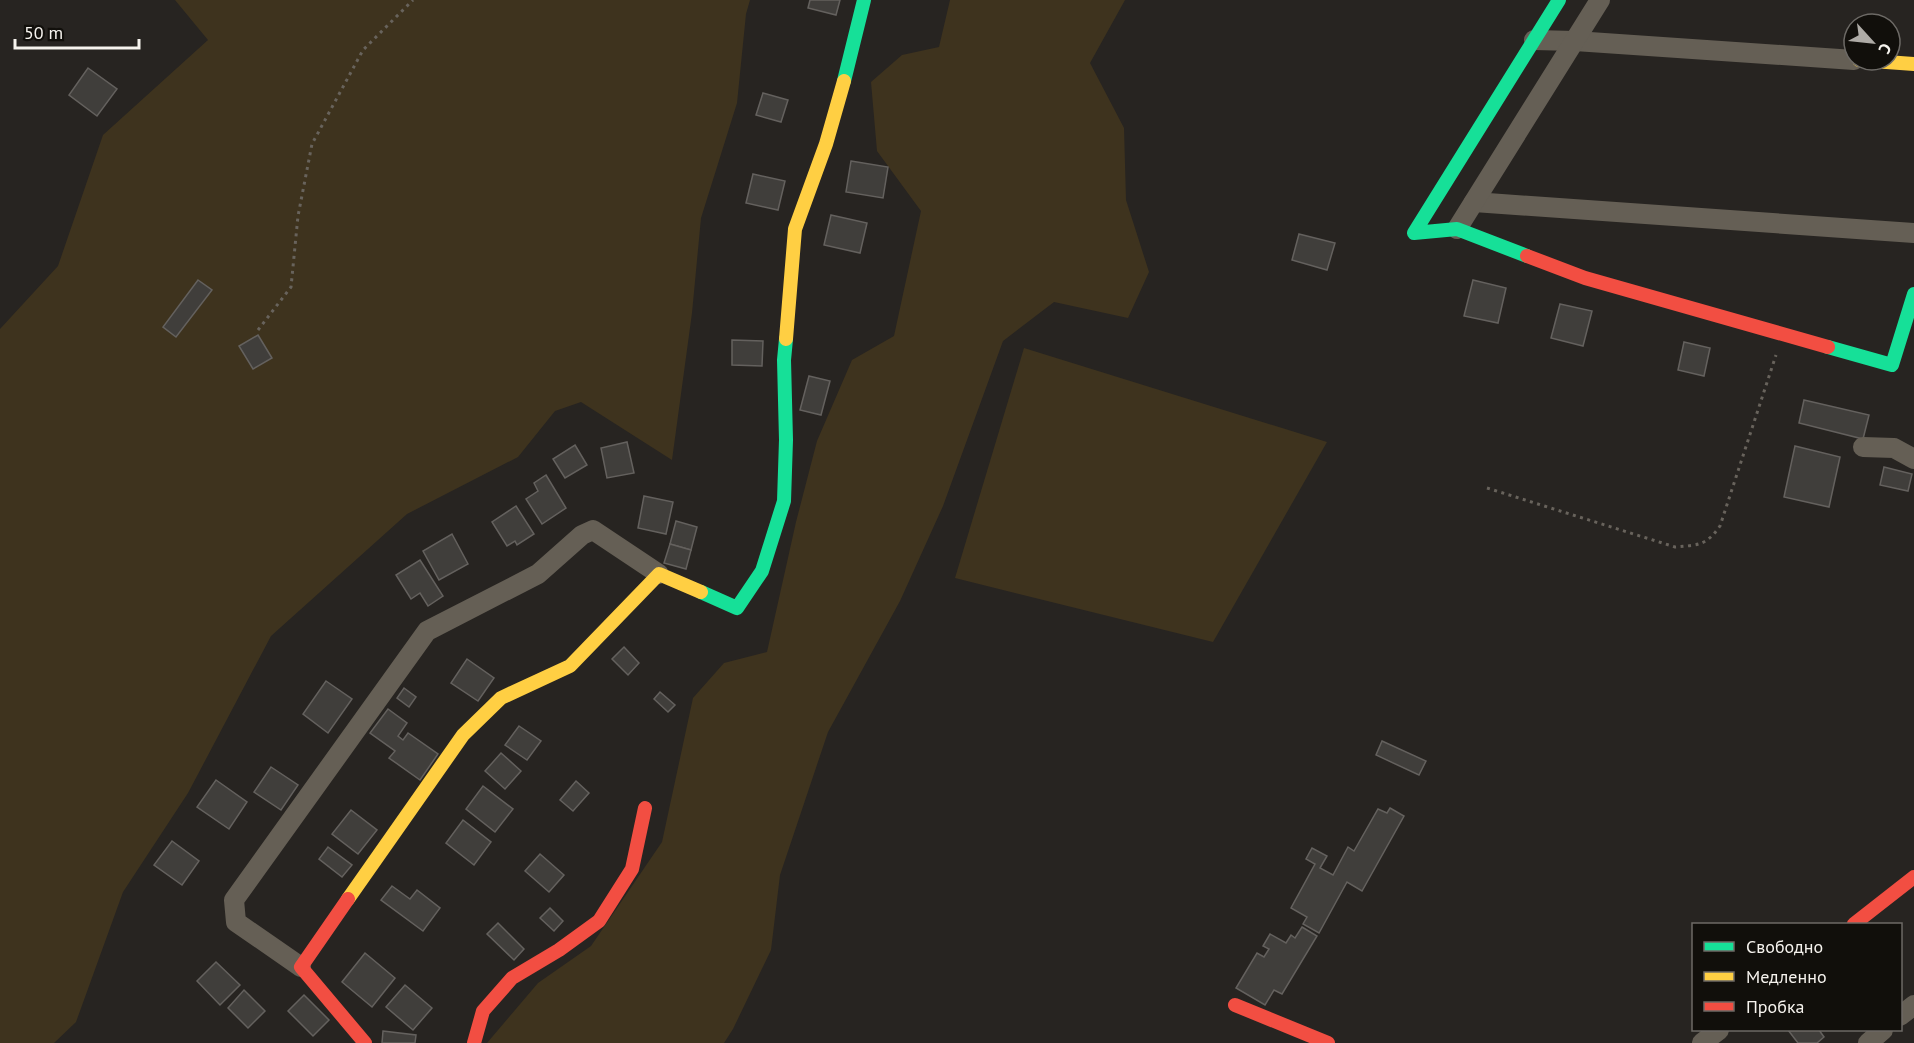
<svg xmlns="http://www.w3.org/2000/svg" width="1914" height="1043" font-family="'PT Sans',sans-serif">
<rect width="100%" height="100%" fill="#272421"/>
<g fill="#3e331e">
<polygon points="175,0 750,0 746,14 737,103 701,218 692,313 672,460 581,402 555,411 518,457 407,514 271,636 188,793 123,892 76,1022 54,1043 0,1043 0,329 58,266 103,135 208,40"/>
<polygon points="950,0 1125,0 1090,63 1124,128 1126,200 1149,272 1128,318 1054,302 1003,341 943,506 900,601 828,732 780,875 771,950 733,1029 724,1043 487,1043 538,983 591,946 662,842 693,698 724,663 767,652 796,522 817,441 852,360 894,336 921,211 877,151 871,82 902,55 939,47"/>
<polygon points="1024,348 1327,442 1213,642 955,578"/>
</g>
<g fill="#403e3b" stroke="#64615e" stroke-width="1.5">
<polygon points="810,0 840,0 836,15 808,8"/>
<polygon points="88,68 117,89 97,116 69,95"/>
<polygon points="763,93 788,100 781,122 756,115"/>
<polygon points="851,161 888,167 883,198 846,192"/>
<polygon points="753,174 785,181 778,210 746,203"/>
<polygon points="831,215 867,223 860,253 824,245"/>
<polygon points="1299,234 1335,243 1327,270 1292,260"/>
<polygon points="198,280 212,290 176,337 163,327"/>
<polygon points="1473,280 1506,288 1498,323 1464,316"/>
<polygon points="1560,304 1592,311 1583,346 1551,338"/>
<polygon points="258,335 272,358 253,369 239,346"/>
<polygon points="732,340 763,341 762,366 732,365"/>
<polygon points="1684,342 1710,348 1704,376 1678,370"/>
<polygon points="809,376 830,381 821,415 800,410"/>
<polygon points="1804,400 1869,415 1863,439 1799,423"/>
<polygon points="627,442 634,473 607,478 601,448"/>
<polygon points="575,445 587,465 565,478 553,459"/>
<polygon points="1795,446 1840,457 1829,507 1784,497"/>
<polygon points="1884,467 1912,474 1908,491 1880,485"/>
<polygon points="546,475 566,508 542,524 526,499 538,491 534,483"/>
<polygon points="644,496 673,502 666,534 638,528"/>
<polygon points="516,506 534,534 517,545 515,541 507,546 492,522"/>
<polygon points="676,521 697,527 691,550 670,544"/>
<polygon points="452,534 468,564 439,580 423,551"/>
<polygon points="670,544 691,550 686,569 664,563"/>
<polygon points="420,560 443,596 428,606 420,593 411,599 396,575"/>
<polygon points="624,647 639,663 628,675 612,659"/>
<polygon points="467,659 494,678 478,701 451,683"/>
<polygon points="326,681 352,699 328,733 303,714"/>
<polygon points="404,688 416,697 409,707 397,698"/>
<polygon points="660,692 675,705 668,712 654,699"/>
<polygon points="388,709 407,723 398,736 403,740 408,733 438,754 420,780 389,758 395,751 370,733"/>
<polygon points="519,726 541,741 527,760 505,745"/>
<polygon points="1382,741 1426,761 1419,775 1376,755"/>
<polygon points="501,753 521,771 505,789 485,771"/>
<polygon points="271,767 298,785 281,810 254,792"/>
<polygon points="216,780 247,802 229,829 197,807"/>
<polygon points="576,781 589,793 573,811 560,800"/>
<polygon points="483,786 513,809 495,832 466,809"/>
<polygon points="1390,808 1404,816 1362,891 1347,882 1319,933 1303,924 1307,917 1291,908 1315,864 1306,859 1312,848 1327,856 1320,868 1333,875 1348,847 1354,851 1378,809 1387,813"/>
<polygon points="351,810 377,830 358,854 332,834"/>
<polygon points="463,820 491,842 474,865 446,843"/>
<polygon points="172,841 199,861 182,885 154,865"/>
<polygon points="328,847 352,865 342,877 319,859"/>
<polygon points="540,854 564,875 549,892 525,871"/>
<polygon points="392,886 410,899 417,890 440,908 423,931 381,900"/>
<polygon points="550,908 563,921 554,931 540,918"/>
<polygon points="498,923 524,949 514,960 487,934"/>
<polygon points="1302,927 1317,936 1282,994 1274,990 1265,1005 1236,988 1257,953 1264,957 1269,949 1263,946 1270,934 1286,943 1291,935 1295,938"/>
<polygon points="365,953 395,978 372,1007 342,982"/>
<polygon points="216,962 240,985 220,1005 197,981"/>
<polygon points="405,985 432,1008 413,1030 386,1007"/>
<polygon points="244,990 265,1011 248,1028 228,1008"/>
<polygon points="304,995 329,1020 313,1036 288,1011"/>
<polygon points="1788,1030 1819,1030 1824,1037 1817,1043 1798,1043"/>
<polygon points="383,1031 416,1035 415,1043 382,1043"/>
</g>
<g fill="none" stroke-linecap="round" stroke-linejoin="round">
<g stroke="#68635c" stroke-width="3" stroke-dasharray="3 4.5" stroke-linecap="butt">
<polyline points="258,330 291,287 298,216 312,144 363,50 413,0"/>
<path d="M1487,488L1675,547C1698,545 1706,546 1720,526L1776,355"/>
</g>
<g stroke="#655f55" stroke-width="20">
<polyline points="1534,40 1575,41 1854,60"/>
<polyline points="1474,202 1914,233"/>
<polyline points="1457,229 1600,0"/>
<polyline points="1863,447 1894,448 1914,459"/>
<polyline points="301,967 236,922 234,900 427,631 538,574 582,535 593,530 659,574"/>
<polyline points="1900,1016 1914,1005"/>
<polyline points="1702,1043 1719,1030"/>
<polyline points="1868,1043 1883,1030"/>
</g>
<g stroke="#16e098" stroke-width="14">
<polyline points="844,81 864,0"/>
<polyline points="1527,256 1457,229 1414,233 1559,0"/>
<polyline points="1828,347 1892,365 1914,294"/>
<polyline points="701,592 737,608 762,571 784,501 786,440 784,360 786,339"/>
</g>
<g stroke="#ffcf43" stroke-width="14">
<polyline points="1859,60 1914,64"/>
<polyline points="786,339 795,229 826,144 844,81"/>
<polyline points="348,899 463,735 501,698 570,666 659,574 701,592"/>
</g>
<g stroke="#f24e42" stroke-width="14">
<polyline points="1527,256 1585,278 1828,347"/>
<polyline points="348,899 301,967 365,1043"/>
<polyline points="1854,924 1914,877"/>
<polyline points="1235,1005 1328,1043"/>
<polyline points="474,1043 483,1011 512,978 559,950 599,921 632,869 645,808"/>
</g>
</g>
<rect x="1692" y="923" width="210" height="108" fill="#110f0b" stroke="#6d6a66" stroke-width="1.5"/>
<rect x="1704" y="942" width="30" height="9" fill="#16e098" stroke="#6d6a66" stroke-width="1.5"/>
<text x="1746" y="953" font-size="18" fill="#f6f3ee">Свободно</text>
<rect x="1704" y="972" width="30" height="9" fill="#ffcf43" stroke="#6d6a66" stroke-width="1.5"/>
<text x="1746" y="983" font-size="18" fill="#f6f3ee">Медленно</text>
<rect x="1704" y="1002" width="30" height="9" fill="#f24e42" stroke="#6d6a66" stroke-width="1.5"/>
<text x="1746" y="1013" font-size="18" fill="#f6f3ee">Пробка</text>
<g transform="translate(1872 42) rotate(117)"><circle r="28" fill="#110f0b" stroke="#6d6a66" stroke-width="1.5"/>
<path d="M0-4.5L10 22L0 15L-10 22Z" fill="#aeaba6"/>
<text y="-9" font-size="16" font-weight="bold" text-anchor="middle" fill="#f6f3ee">С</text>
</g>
<path d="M15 39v9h124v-9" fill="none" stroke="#f6f3ee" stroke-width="3"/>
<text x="24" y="39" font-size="18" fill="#f6f3ee" stroke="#110f0b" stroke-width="4.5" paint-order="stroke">50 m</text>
</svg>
